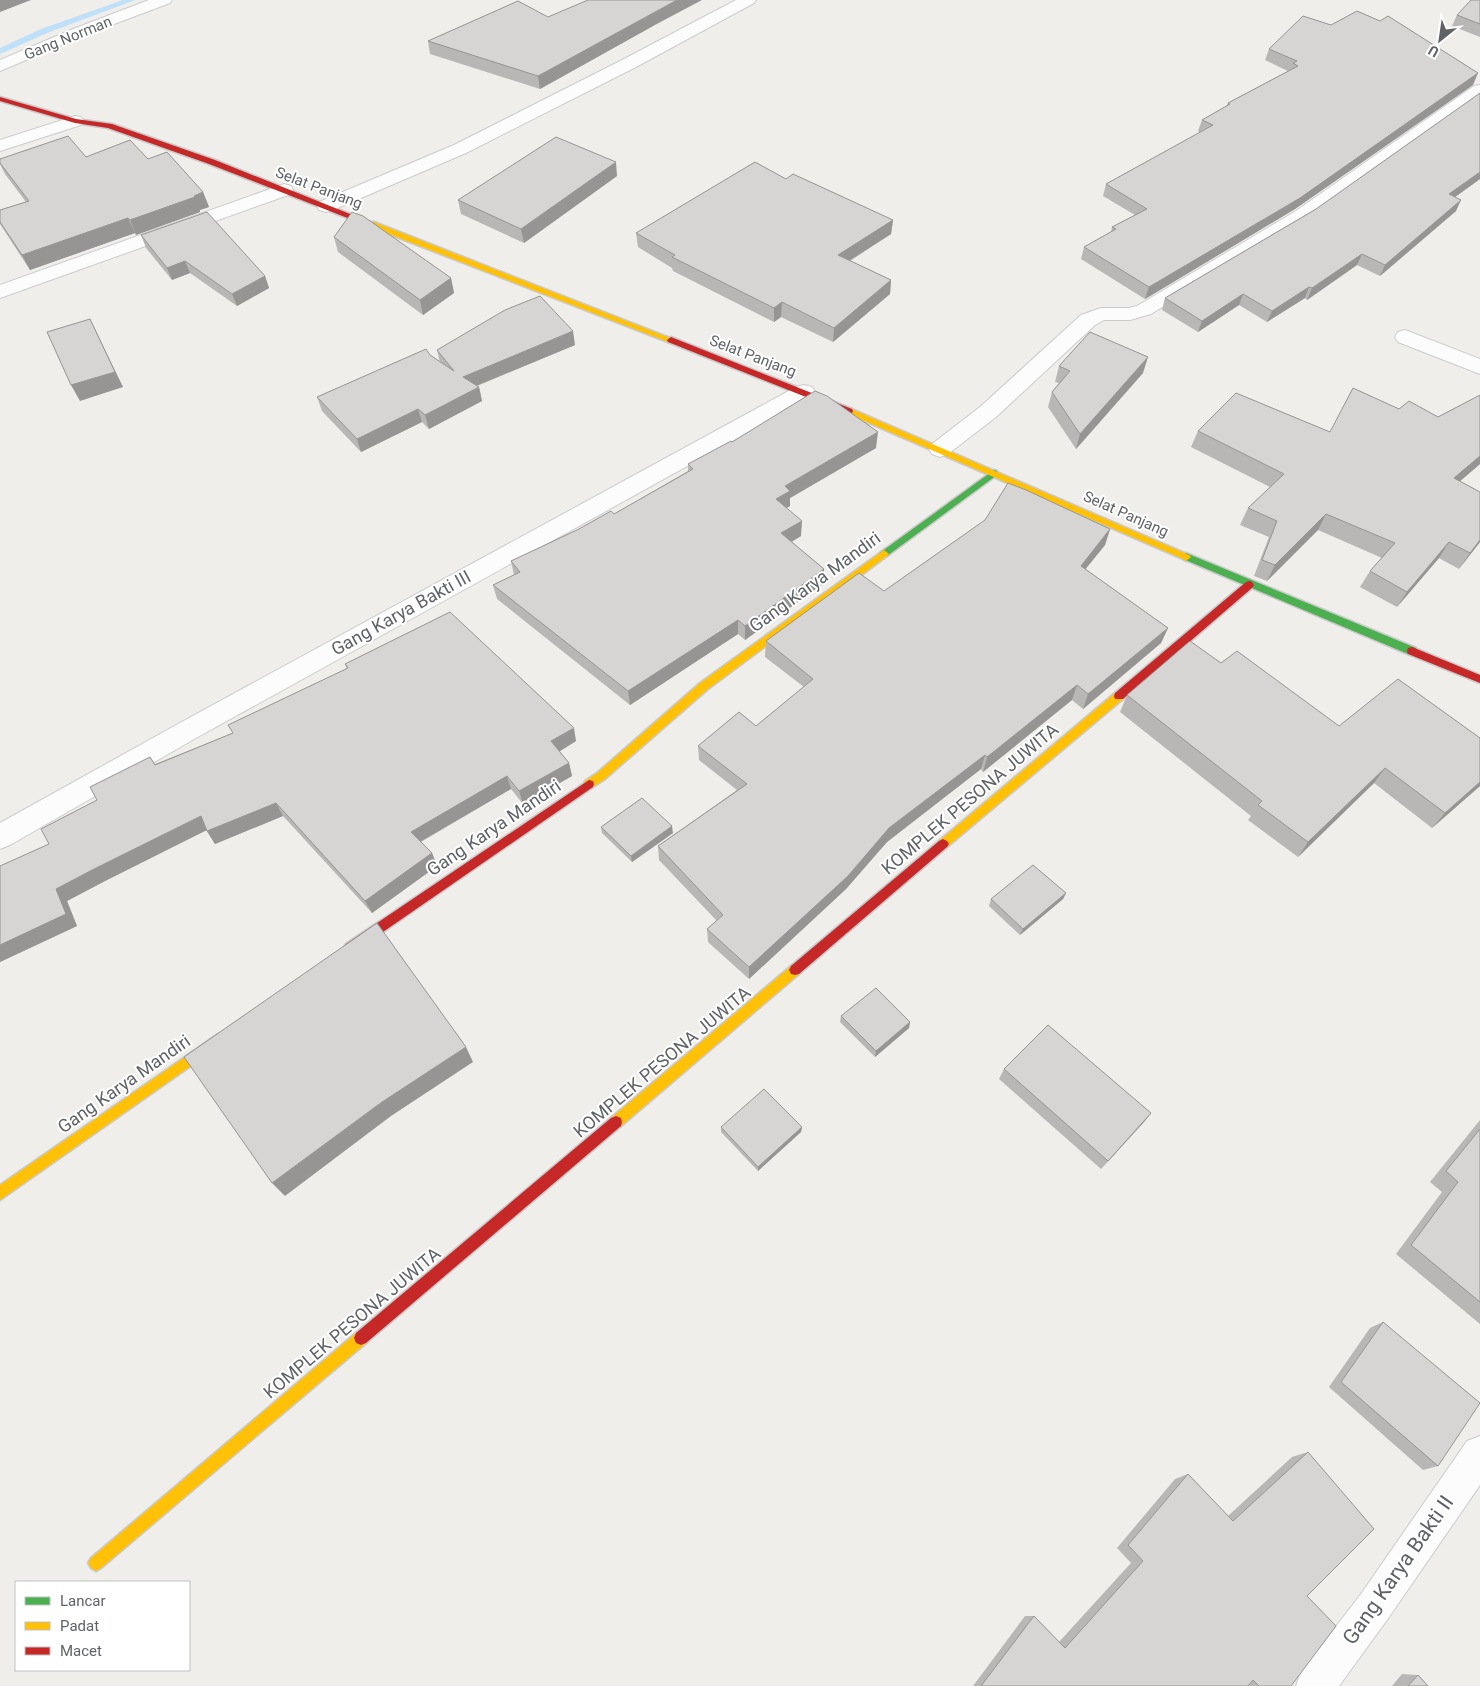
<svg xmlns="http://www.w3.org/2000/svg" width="1480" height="1686" font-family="Roboto,sans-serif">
<rect width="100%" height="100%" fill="#efeeea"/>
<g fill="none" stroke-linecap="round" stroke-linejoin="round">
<polygon fill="#bfe0f9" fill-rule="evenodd" points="123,0 135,0 47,33 0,54 0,48 41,29"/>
<g stroke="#cbcccc" stroke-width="2">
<polygon id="lane" points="1405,330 1480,359 1480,374 1398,342 1395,337 1398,332"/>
</g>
<g stroke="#cbcccc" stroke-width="2">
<g id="street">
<polygon points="149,0 172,0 170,3 85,35 0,71 0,60 73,29"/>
<polygon points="736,0 756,0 754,3 636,67 466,153 333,210 326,212 319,210 317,206 319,202 454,145 624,59"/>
<polygon points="1480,85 1480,98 1310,219 1220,271 1151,314 1130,320 1104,320 1095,325 996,417 948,454 940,457 932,454 929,449 932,444 980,407 1081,315 1101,308 1129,308 1137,306 1296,211 1474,86"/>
<polygon points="75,116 81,117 84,121 81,125 0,151 0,140"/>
<polygon points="284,184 291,186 293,190 291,194 0,298 0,285"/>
<polygon points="804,385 812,387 815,392 812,397 196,738 10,845 0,849 0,823 178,724 796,387"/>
<polygon points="1480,1436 1480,1485 1387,1620 1339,1686 1296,1686 1301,1672 1361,1594 1467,1441"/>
</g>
</g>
<g stroke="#cacacb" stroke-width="3">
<g id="fast">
<polygon points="994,470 997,471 997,475 887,556 881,556 879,554 881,552"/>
<polygon points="1186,553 1416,648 1417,651 1416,654 1408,654 1183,559 1181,557"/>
</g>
</g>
<g stroke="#cacacb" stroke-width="3">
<g id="slow">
<polygon points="368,222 374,222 675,340 671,343 668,342 368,226"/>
<polygon points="849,408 1189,555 1191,557 1186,561 1183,559 846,413 846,409"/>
<polygon points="884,550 889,554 887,556 708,689 605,779 593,787 585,787 584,784 585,781 597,773 700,683"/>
<polygon points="1119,692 1123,693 1124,696 1123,699 947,847 939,847 937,844 939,841 1115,693"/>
<polygon points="795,965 799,966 801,970 799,974 621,1126 616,1128 611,1126 610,1122 611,1118 791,966"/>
<polygon points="218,1034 222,1036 224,1040 222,1044 0,1200 0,1185"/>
<polygon points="361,1331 366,1333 368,1338 366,1343 101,1568 96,1571 91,1568 88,1563 91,1558 356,1333"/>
</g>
</g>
<g stroke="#cacacb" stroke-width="3">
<g id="jam">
<polygon points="0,97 76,119 112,124 215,160 375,224 368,226 209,164 108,128 75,123 0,101"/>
<polygon points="671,337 852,409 853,411 852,413 846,413 668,342 667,340"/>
<polygon points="1249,581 1252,582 1254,585 1252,588 1123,699 1115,699 1114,696 1115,693 1246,582"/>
<polygon points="1412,647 1480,675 1480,683 1408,654 1407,651 1408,648"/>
<polygon points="589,780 593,781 594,784 593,787 354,952 350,953 346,952 344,948 346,944"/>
<polygon points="943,839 947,841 949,844 947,847 799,974 795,975 791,974 789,970 791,966 939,841"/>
<polygon points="616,1116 621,1118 622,1122 621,1126 366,1343 361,1345 356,1343 354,1338 356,1333 611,1118"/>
</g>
</g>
<use href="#lane" fill="#fdfcfc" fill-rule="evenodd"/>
<use href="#street" fill="#fdfcfc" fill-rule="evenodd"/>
<use href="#fast" fill="#4caf50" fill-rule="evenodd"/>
<use href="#slow" fill="#ffc107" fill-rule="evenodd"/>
<use href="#jam" fill="#c62828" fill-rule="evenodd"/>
</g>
<g fill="#b8b7b5">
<polygon points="1480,0 1480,37 1452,26 1457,15"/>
<polygon points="548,17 653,26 540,89 430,54 428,41"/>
<polygon points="1269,49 1473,85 1295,209 1145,299 1081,259 1084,247 1111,232 1112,227 1135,215 1103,196 1106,184 1200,133 1198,131 1202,120 1226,106 1228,103 1288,71 1265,60"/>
<polygon points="86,157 148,159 203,192 209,207 200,210 200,212 136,235 135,233 30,270 0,224 0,210 26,202 5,174 0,164 0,159"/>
<polygon points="617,176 524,243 461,214 458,200"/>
<polygon points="786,179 893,220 891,234 850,261 891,280 890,294 833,342 781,317 774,322 673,271 672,268 638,247 636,233"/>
<polygon points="1480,179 1455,197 1456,211 1380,276 1357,265 1307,300 1305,298 1267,322 1239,305 1198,332 1162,310 1165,298 1316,209"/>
<polygon points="141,235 265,276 269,288 237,306 190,273 172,280 146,248"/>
<polygon points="334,237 451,278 454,293 423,315 338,252"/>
<polygon points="575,345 477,386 479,387 482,401 429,429 422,422 361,452 322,411 317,397 430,355 440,362 437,350"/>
<polygon points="1059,366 1143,373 1076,449 1048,407 1052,392 1059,383 1055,382"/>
<polygon points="1480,395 1480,464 1460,481 1480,542 1459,569 1439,558 1397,607 1360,587 1370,571 1382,558 1318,530 1267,581 1254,576 1269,537 1240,525 1248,508 1270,487 1191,447 1198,431 1330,432 1399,409 1438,417"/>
<polygon points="732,442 876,448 790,498 790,506 786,508 801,536 792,542 824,569 823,584 745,640 738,634 630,705 497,599 493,585 514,575 511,561 614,514 688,471 688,464"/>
<polygon points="1110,529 1105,545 1085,569 1168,628 1161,643 1083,709 1072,700 983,772 981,769 887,842 846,889 749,979 708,942 707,929 717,921 659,860 658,846 737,790 699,760 698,746 756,726 804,687 765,657 766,641 884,591"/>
<polygon points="1221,663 1339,726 1479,738 1480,737 1480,786 1432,828 1374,783 1298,857 1248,820 1251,816 1120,712 1127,695"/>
<polygon points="345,664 576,741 559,751 569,763 572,776 523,804 511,789 421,842 432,853 437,866 372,913 283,816 215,844 206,830 105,881 67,901 77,926 0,962 49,844 97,800 150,757 155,764 233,733 347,669"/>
<polygon points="601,827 673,833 632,862 602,833"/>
<polygon points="1066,893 1063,899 1020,935 989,906 991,899"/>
<polygon points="841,1016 910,1022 909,1028 875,1057 840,1022"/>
<polygon points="1004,1069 1151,1113 1144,1122 1101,1169 999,1079"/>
<polygon points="1480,1120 1480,1324 1396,1254 1442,1192 1430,1182"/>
<polygon points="721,1127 802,1127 801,1132 758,1171 721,1132"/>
<polygon points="1383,1322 1438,1466 1423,1470 1329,1387 1370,1328"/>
<polygon points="1308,1452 1307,1596 1291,1686 973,1686 1025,1616 1034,1616 1059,1642 1131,1563 1117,1548 1175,1479 1188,1474 1228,1516 1292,1457"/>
<polygon points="1402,1674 1418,1675 1428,1686 1392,1686"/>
</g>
<g fill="#969594">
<polygon points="0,0 31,0 0,12"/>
<polygon points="677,0 702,0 653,26 540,89 538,76"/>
<polygon points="1478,73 1473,85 1295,209 1145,299 1149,287"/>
<polygon points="616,162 617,176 524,243 521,229"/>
<polygon points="1480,172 1480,179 1444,205 1449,194"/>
<polygon points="203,192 209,207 200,210 200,212 136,235 130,220"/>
<polygon points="1461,200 1456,211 1380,276 1385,265"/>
<polygon points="128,218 135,233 30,270 22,255"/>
<polygon points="893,220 891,234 836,269 838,255"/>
<polygon points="1362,254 1357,265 1307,300 1312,288"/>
<polygon points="185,261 190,273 172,280 167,268"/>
<polygon points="265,276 269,288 237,306 232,294"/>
<polygon points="451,278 454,293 423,315 420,300"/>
<polygon points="891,280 890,294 833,342 834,328"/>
<polygon points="1309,287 1305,298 1267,322 1272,311"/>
<polygon points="1243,294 1239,305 1198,332 1202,321"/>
<polygon points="782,302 781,317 774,322 774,308"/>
<polygon points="90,319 123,387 80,401 71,385"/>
<polygon points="573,331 575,345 466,390 463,377"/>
<polygon points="1148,357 1143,373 1076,449 1080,434"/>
<polygon points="479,387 482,401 429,429 425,415"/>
<polygon points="418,409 422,422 361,452 357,439"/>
<polygon points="878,432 876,448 790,498 790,506 776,514 776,499 785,486"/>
<polygon points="1480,456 1480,464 1444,495 1454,478"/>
<polygon points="1326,514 1318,530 1267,581 1275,565"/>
<polygon points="802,521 801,536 780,548 781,533"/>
<polygon points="1110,529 1105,545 1076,581 1081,566"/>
<polygon points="1480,540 1480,542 1459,569 1470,553"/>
<polygon points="1449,542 1439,558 1397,607 1407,592"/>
<polygon points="824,569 823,584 745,640 745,626"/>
<polygon points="738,620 738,634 630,705 628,691"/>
<polygon points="1168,628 1161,643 1083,709 1088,694"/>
<polygon points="1077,685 1072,700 983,772 987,757"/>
<polygon points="574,728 576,741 554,755 551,741"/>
<polygon points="985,755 981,769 887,842 846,889 749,979 749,967 889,828"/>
<polygon points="569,763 572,776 523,804 519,791"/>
<polygon points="1385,768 1374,783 1298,857 1308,842"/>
<polygon points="507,776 511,789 416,844 411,832"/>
<polygon points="1480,782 1480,786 1432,828 1445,813"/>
<polygon points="276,803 283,816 215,844 207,831"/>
<polygon points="201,816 209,829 105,881 67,901 77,926 0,962 0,945 56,889 94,869"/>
<polygon points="672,826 673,833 632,862 631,856"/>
<polygon points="432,853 437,866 372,913 365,901"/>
<polygon points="1066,893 1063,899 1020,935 1023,929"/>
<polygon points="910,1022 909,1028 875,1057 876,1051"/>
<polygon points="466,1047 473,1062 391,1116 285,1196 272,1183 382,1102"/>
<polygon points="1151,1113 1144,1122 1101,1169 1108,1161"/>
<polygon points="802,1127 801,1132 758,1171 758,1167"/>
</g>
<g fill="#d6d5d3" stroke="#969594">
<polygon points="588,0 677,0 538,76 428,41 518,1 548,17"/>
<polygon points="1471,0 1480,0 1480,24 1457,15"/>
<polygon points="1357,11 1380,21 1388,16 1478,73 1300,198 1149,287 1084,247 1116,229 1112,227 1147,209 1106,184 1213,125 1202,120 1230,104 1228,103 1298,66 1293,63 1297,61 1269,49 1303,16 1331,25"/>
<polygon points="1480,93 1480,172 1449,194 1461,200 1385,265 1362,254 1312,288 1309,287 1272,311 1243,294 1202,321 1165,298 1316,209"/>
<polygon points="68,136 86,157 130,140 148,159 167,152 203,192 194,196 195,197 130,220 128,218 22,255 0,222 0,210 29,201 0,163 0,159"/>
<polygon points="556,137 616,162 521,229 458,200"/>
<polygon points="755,162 786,179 793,174 893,220 838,255 891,280 834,328 782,302 774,308 672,257 675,255 636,233"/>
<polygon points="207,212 265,276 232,294 185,261 167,268 141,235"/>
<polygon points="352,212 363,216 451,278 420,300 334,237"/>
<polygon points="540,296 573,331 463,377 479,387 425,415 418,409 357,439 317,397 426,349 430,355 454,371 437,350 505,310"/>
<polygon points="90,319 115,372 71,385 47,332"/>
<polygon points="1090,332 1148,357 1080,434 1052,392 1070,371 1059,366"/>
<polygon points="1353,388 1399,409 1409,401 1438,417 1480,395 1480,456 1454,478 1480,492 1480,540 1470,553 1449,542 1407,592 1370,571 1395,543 1326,514 1275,565 1262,560 1277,521 1248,508 1284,474 1198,431 1236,393 1330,432"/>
<polygon points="815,391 827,396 878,432 785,486 790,491 776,499 802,521 781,533 824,569 745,626 738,620 628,691 493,585 520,572 511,561 577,530 611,511 614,514 693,469 688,464 731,441 732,442"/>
<polygon points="1008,483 1026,490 1110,529 1081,566 1168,628 1088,694 1077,685 987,757 985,755 889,828 848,876 749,967 707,929 723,915 658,846 747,784 698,746 739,712 756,726 813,679 766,641 859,573 884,591 985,520"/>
<polygon points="450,612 574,728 551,741 569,763 519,791 507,776 411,832 432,853 365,901 276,803 207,831 201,816 94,869 56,889 66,914 0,945 0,866 49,844 41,829 97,800 90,787 150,757 155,765 233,733 228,725 348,668 345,664"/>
<polygon points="1190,641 1221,663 1237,651 1339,726 1398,679 1480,738 1480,782 1445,813 1385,768 1308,842 1258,805 1262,801 1127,695"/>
<polygon points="642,798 672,826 631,856 601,827"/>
<polygon points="1033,865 1066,893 1023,929 991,899"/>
<polygon points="377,923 466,1047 382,1102 272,1183 184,1057"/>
<polygon points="876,988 910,1022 876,1051 841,1016"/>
<polygon points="1048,1025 1151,1113 1108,1161 1004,1069"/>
<polygon points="764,1089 802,1127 758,1167 721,1127"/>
<polygon points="1480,1129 1480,1302 1411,1245 1458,1182 1446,1171"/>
<polygon points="1383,1322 1480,1403 1438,1466 1341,1382"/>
<polygon points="1308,1452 1374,1529 1307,1596 1336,1626 1291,1686 1259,1686 1253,1680 1248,1686 981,1686 1034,1616 1065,1648 1143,1561 1128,1545 1188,1474 1233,1521"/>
<polygon points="1418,1675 1428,1686 1408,1686"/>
</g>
<g text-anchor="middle" stroke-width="4" stroke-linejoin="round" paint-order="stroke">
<g font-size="15" fill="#5f6368" stroke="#fff">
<text transform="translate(68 38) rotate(-22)" y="5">Gang Norman</text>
<text transform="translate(319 188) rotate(21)" y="5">Selat Panjang</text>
<text transform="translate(753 356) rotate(21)" y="5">Selat Panjang</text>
<text transform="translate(1126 514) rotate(24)" y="5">Selat Panjang</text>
</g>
<g font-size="18" fill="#5f6368" stroke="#fff">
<text transform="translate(815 582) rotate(-36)" y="6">Gang Karya Mandiri</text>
<text transform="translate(401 613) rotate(-29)" y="6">Gang Karya Bakti III</text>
<text transform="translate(970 799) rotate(-40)" y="6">KOMPLEK PESONA JUWITA</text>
<text transform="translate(494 828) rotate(-34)" y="6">Gang Karya Mandiri</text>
<text transform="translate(662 1062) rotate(-40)" y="6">KOMPLEK PESONA JUWITA</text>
<text transform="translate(124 1084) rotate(-35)" y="6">Gang Karya Mandiri</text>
<text transform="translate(352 1323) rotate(-40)" y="6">KOMPLEK PESONA JUWITA</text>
</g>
<g font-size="21" fill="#5f6368" stroke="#fff">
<text transform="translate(1398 1570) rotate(-55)" y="7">Gang Karya Bakti II</text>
</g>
</g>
<rect x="15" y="1581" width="175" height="90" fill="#ffffff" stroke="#bfc1c3"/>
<rect x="25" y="1597" width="25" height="8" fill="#4caf50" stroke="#bfc1c3"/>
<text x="60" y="1606" font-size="15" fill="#5f6368">Lancar</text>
<rect x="25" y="1622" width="25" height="8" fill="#ffc107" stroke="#bfc1c3"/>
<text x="60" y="1631" font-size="15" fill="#5f6368">Padat</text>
<rect x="25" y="1647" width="25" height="8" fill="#c62828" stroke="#bfc1c3"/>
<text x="60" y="1656" font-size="15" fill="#5f6368">Macet</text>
<g transform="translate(1440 40) rotate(210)" stroke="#ffffff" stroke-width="4" paint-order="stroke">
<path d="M0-4L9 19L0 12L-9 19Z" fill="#5f6368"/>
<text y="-8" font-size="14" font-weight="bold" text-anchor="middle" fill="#5f6368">U</text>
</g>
</svg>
